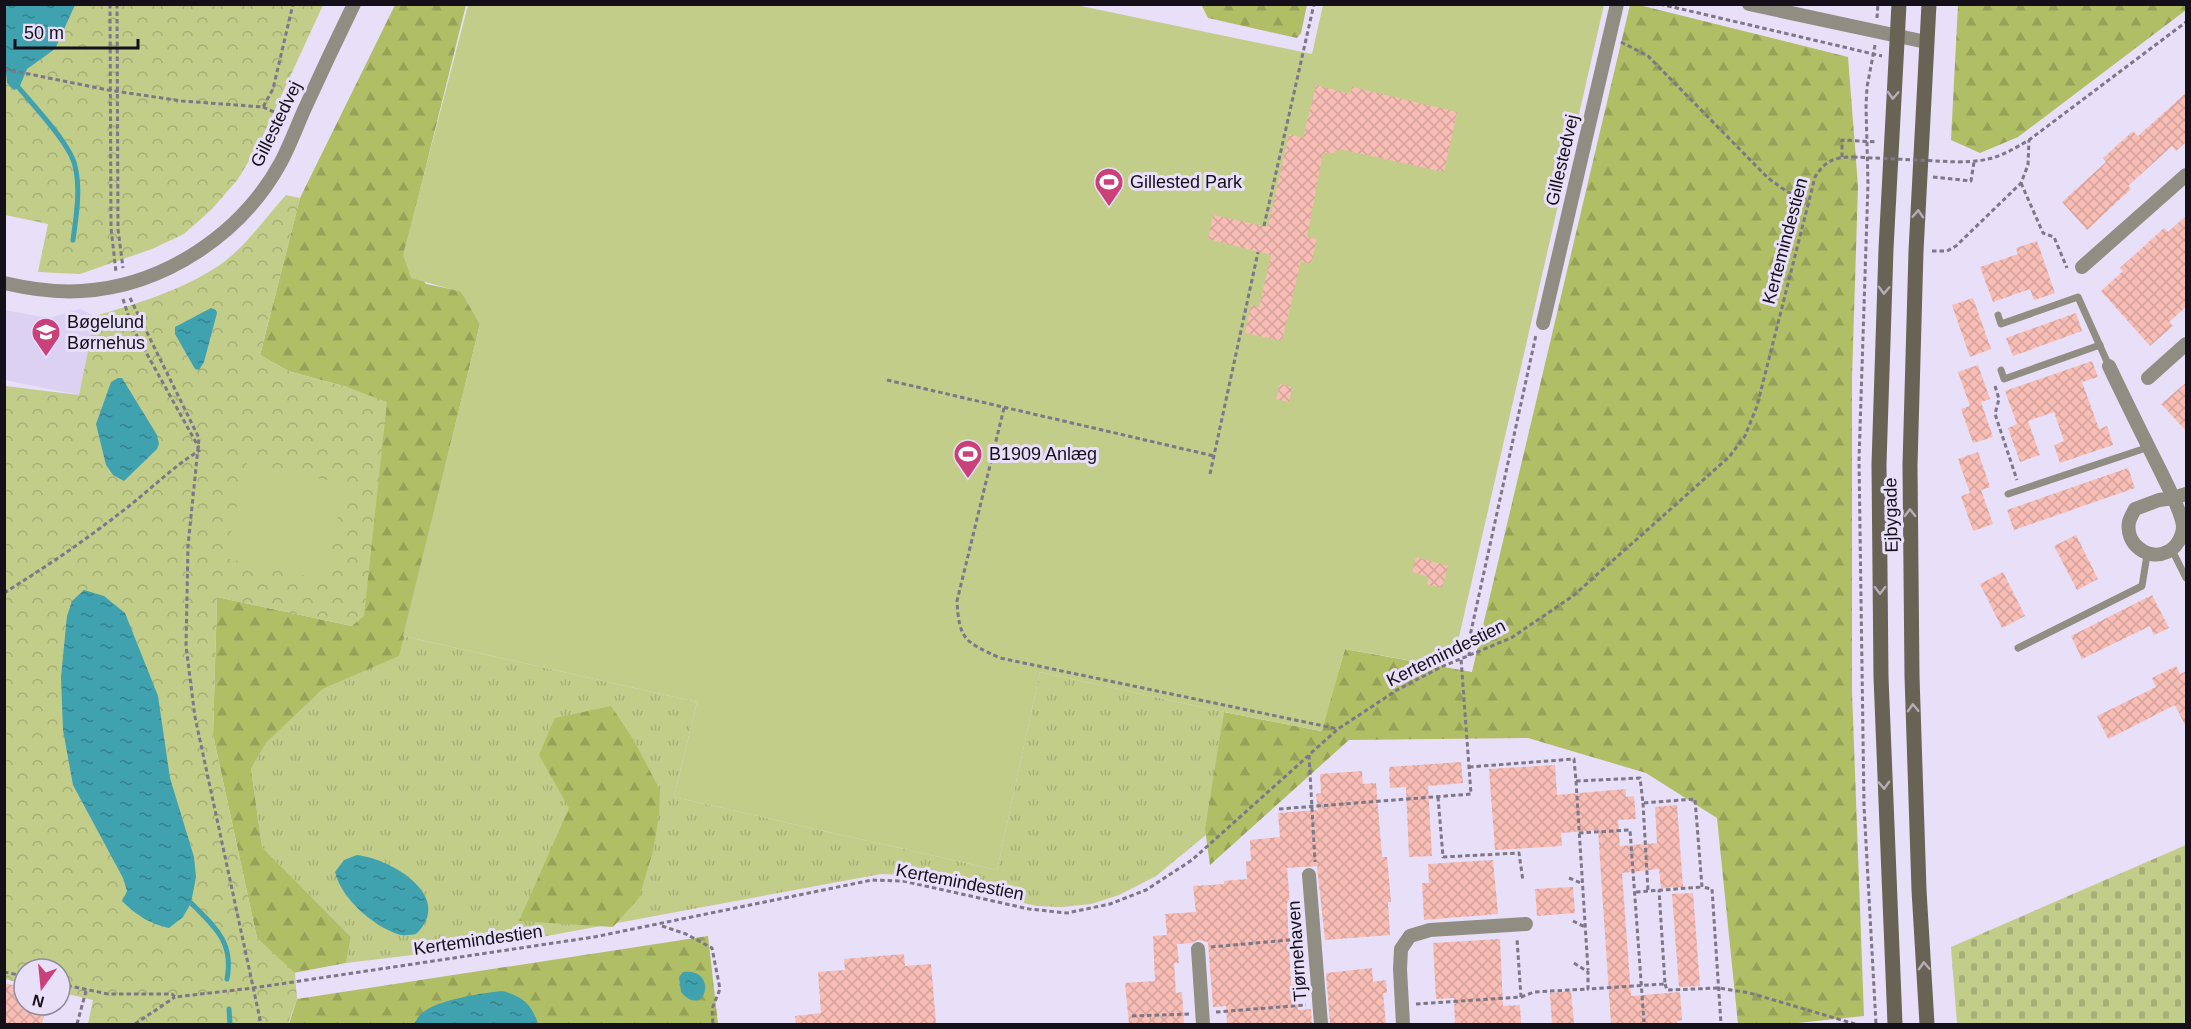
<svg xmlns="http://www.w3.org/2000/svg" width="2191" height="1029" font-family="Helvetica,sans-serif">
<defs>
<pattern id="grass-tufts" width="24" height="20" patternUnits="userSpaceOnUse" patternTransform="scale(1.5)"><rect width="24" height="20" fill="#c2cd8a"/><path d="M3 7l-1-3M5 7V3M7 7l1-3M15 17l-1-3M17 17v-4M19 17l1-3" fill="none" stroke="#a6af76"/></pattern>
<pattern id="forest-firs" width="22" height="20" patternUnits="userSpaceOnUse" patternTransform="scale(1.5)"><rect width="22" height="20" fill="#b0be65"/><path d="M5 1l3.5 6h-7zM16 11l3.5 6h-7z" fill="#96a257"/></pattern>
<pattern id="cemetery-stones" width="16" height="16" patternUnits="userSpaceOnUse" patternTransform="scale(1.5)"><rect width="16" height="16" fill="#c2cd8a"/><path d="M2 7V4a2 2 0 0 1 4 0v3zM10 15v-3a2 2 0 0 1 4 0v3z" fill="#a6af76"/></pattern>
<pattern id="park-crowns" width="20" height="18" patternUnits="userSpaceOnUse" patternTransform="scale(1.5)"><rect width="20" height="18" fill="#c2cd8a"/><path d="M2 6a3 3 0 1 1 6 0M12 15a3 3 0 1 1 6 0" fill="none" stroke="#a6af76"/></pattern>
<pattern id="water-ripples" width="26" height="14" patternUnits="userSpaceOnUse" patternTransform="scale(1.5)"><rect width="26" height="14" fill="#40a1af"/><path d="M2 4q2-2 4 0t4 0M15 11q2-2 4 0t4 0" fill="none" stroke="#34828e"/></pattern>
<pattern id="building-cross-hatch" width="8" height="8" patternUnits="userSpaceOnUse" patternTransform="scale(1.5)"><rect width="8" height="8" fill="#f8beb6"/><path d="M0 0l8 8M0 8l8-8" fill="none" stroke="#d4a29c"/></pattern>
</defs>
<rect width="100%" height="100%" fill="#e8dff9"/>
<polygon fill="#dcd1f2" points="80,309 95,316 79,395 5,380 4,310 49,318"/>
<polygon fill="url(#grass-tufts)" points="403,636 697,702 674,797 997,870 1040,672 1224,712 1206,835 1156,876 1119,895 1091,904 1062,907 1037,906 903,875 881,874 504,944 346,963 351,937 262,847 251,769 266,743 323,689 398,656"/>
<g fill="url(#forest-firs)">
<polygon points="1201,4 1307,4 1307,5 1301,33 1297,38 1208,18"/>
<polygon points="395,5 466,5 404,255 426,284 461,291 480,324 399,656 323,689 266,743 251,769 262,847 351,937 346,963 293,973 257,938 213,735 217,597 352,626 347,387 288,371 260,355 300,198"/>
<polygon points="1630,5 1639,5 1848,57 1858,186 1852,377 1852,692 1864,1016 1788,1024 1738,1024 1717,818 1646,773 1528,738 1349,740 1210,865 1205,829 1224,712 1321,731 1345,649 1472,672"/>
<polygon points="1958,5 2186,4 2186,10 2018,137 1980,153 1951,140"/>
<polygon points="611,706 633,739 660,790 659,815 653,851 639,898 613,927 519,921 569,808 539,755 555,718"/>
<polygon points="708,936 718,1024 289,1024 297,999"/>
</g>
<polygon fill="url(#cemetery-stones)" points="2186,845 2186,1024 1957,1024 1951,947"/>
<g fill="url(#park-crowns)">
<polygon points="4,5 323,5 260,142 238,179 212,209 184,234 152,249 80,274 38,272 48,224 5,215"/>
<path d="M286,195L300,198L260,355L288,371L347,387L387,402L364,616L352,626L217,597L213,735L257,938L295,973L297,999L288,1024H88L93,1000L60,992V969H24V984L5,979V386L79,395L95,316C136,304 179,291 215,268C243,251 264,219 286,195Z"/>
</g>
<g fill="#c2cd8a">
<polygon points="468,5 1076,5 1312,54 1323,5 1604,5 1456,650 1430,664 1345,649 1322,731 1224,712 1040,672 997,870 674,797 697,702 403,636 480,324 461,292 411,278 403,255"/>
<polygon points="247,462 345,484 324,580 225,558"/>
</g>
<g fill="url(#water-ripples)">
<polygon points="4,5 75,5 55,49 27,69 19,88 14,90 7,83 5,61"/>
<polygon points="211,308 216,310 217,313 204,362 199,370 195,369 175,334 175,327"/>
<polygon points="118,378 122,378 157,435 159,444 157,449 124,481 113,475 106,465 96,424 111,382"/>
<path d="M84,590L104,596L125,613L158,696L170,778L194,857L196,877L191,903L183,917L169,928C150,924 135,914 122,901L127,891L123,878L73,785L63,730L61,677L67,616L72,601Z"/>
<path d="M357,855C392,859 455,897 416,934C410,935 403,936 397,934C372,925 341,898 335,872L344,860Z"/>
<path d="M683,972C719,967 706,1021 681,992L679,977Z"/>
<path d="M502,991C522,996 532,1004 538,1024H414C416,1021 419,1015 422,1013C437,1000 482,993 502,991Z"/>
</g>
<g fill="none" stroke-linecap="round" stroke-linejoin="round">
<g stroke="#40a1af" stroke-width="5">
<path d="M19,88C34,106 71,145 75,166C81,190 76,217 73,240"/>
<path d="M191,903C215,927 234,942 227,979"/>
<polyline points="229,1009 230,1024"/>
</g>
</g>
<g fill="url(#building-cross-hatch)">
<polygon points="1316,85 1350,94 1352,87 1457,112 1444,172 1339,149 1334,153 1323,153 1307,237 1317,239 1311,264 1301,261 1282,341 1245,333 1251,305 1259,307 1271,255 1208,239 1213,215 1268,227 1289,134 1303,138"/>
<polygon points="2187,92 2187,141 2176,151 2172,146 2128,186 2131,189 2087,230 2062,202 2106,162 2103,158 2133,131 2138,136"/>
<polygon points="2187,215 2187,306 2169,322 2173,326 2150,346 2101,291 2123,271 2120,268 2164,228 2168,232"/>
<polygon points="2037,241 2055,293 2034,300 2030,289 1993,302 1980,267 2018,254 2016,248"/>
<polygon points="1973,298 1991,349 1970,357 1952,305"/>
<polygon points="2076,313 2082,331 2013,356 2006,338"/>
<polygon points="2092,361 2098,377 2082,382 2099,429 2107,426 2113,445 2060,463 2054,445 2064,441 2054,412 2028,421 2040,455 2020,462 2008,428 2017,424 2005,391"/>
<polygon points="1978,365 1990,399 1981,402 1993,437 1973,443 1961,409 1970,406 1958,372"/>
<polygon points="2187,382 2187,432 2161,404"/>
<polygon points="1280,384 1292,387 1289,402 1276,399"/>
<polygon points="1978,452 1990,487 1981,490 1993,524 1973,531 1961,496 1970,493 1958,459"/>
<polygon points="2128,468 2135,488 2014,530 2007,510"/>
<polygon points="2076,535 2098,579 2077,590 2054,546"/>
<polygon points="1416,557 1448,566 1442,588 1427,584 1429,577 1412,572"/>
<polygon points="2003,572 2025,616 2002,628 1980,584"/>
<polygon points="2152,595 2169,628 2154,635 2150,626 2082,659 2071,636"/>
<polygon points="2176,666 2180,674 2187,671 2187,729 2175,705 2108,739 2097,716 2156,687 2152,678"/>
<polygon points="1461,762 1463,783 1428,786 1432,856 1409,857 1406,787 1390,788 1389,767"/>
<polygon points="1555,765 1557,795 1626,789 1626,797 1634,796 1636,819 1618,820 1620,846 1657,843 1655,807 1677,805 1683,887 1661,888 1659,869 1622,873 1631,996 1680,992 1682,1020 1677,1021 1677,1024 1611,1024 1598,830 1561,833 1562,846 1495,850 1489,769"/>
<polygon points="1362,771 1363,784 1376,783 1382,857 1387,857 1391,902 1388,902 1390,935 1325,940 1317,866 1287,868 1290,903 1287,903 1291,984 1296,984 1298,1010 1311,1009 1312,1024 1227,1023 1226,1006 1213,1007 1208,942 1198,940 1191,943 1177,944 1179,963 1174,963 1176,993 1182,992 1184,1024 1129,1024 1125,983 1155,981 1153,936 1167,935 1165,914 1196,912 1193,886 1224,884 1224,881 1247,879 1246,861 1251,861 1250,840 1280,837 1278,813 1318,810 1316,794 1321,793 1320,774"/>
<polygon points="1493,860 1498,914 1424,920 1422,883 1429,883 1428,864"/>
<polygon points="1573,887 1575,913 1537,916 1535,889"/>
<polygon points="1693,893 1700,986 1679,987 1672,894"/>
<polygon points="1500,939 1503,1006 1520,1005 1521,1024 1455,1024 1454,998 1436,999 1433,943"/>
<polygon points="904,954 905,966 931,964 936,1024 796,1024 795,1016 821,1013 818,972 845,970 844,959"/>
<polygon points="1372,968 1373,982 1386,980 1387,993 1383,993 1386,1024 1330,1024 1326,973"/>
<polygon points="4,983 24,988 24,1005 47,1005 42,1024 4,1024"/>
<polygon points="1571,991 1574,1024 1552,1024 1550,993"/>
</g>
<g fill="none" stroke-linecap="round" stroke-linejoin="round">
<g stroke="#7d7788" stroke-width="3" stroke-dasharray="4.5 3" stroke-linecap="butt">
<polyline points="110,4 111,228 116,272"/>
<polyline points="117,4 118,229 123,268"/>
<polyline points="1660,4 1882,56"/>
<polyline points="1877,18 1878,4"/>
<polyline points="1621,42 1648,56 1768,178 1786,191 1808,201"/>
<polyline points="1875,45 1867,87 1866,106 1868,184 1859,460 1864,806 1876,1024"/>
<polyline points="4,69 108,90 182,101 263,107 273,89 293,4"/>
<polyline points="263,107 285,117"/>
<polyline points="1842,157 1842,140 1877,142"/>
<path d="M1958,162C1992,161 2000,157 2029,140L2186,22"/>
<polyline points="1933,177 1971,181 1974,162"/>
<polyline points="2021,183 2043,233 2054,237 2067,268"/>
<polyline points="1264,226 1314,4"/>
<polyline points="1932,251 1947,251 1956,246 2021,183 2028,165 2029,140"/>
<polyline points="130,298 199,438 188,546 186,646 195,717 261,1024"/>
<polyline points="123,299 132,327 199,448"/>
<polyline points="887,380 1214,456"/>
<polyline points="1995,386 1999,399 1995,414 2017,480"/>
<path d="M1004,408L957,601C959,641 966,642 1000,658L1338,729"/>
<polyline points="1210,474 1258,252"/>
<path d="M4,593C44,568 83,542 120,513C147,493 171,468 200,450"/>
<polyline points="1469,656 1470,636 1536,335"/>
<polyline points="1309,755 1315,862"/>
<polyline points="1469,767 1574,759 1576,781 1640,778 1643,803 1695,799 1702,887 1712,889 1721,1024"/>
<polyline points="1576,781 1588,970"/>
<polyline points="1438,797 1443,857 1519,853 1523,881"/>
<polyline points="1643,803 1648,891"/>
<polyline points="1279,809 1471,794 1461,659"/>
<polyline points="1579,833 1630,830 1644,1022"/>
<polyline points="1569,878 1581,883"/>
<polyline points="1636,892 1702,887"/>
<polyline points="1573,921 1585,927"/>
<polyline points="662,926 686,934 712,948 720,989 712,1009 713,1024"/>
<polyline points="1211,947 1300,939"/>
<polyline points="1574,963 1588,972 1588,989 1665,984 1659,890"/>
<polyline points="4,972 24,976"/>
<path d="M60,984L108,994H172L175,997L253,988L594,937L872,880L903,881L1029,909L1067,913L1110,904L1146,890L1192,860L1338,729L1397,690L1441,667L1511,638L1573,596L1729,457L1745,436L1757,406L1815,177C1825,161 1834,157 1853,157"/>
<polyline points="1665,984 1667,990 1719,988 1750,993 1855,1024"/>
<polyline points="1521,997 1534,992 1588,989"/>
<polyline points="1416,1004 1521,997 1517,939"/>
<polyline points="1216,1012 1306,1005"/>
<polyline points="1132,1016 1189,1014"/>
<polyline points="77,1024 86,991"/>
<polyline points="135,1024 175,997"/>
</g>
<g stroke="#908d82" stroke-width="7">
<polyline points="1998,315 2001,324 2078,297 2109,366"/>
<polyline points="2001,370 2004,379 2100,345"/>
<polyline points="2008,494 2149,447"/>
<polyline points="2172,550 2186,578"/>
<polyline points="2018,648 2142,586 2147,555"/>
</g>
<g stroke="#908d82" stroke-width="14">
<polyline points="1749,4 1926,42"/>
<polyline points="2082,267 2186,175"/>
<path d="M4,283C30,289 55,293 82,291C164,286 242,234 281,162C290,145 297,126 305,108C321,73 337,39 354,4"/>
<polyline points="1543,323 1617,4"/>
<path d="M2109,366C2126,402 2144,438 2162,474C2168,487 2182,513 2183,526C2183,537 2176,548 2167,552C2148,561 2125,544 2129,522C2130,518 2133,513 2135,509L2159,500L2173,498L2186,494"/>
<polyline points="2148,378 2186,344"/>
<polyline points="1309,875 1321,1024"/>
<polyline points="1198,949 1203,1024"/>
<polyline points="1403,1024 1400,969 1401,949 1410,936 1430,930 1526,924"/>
</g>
<g stroke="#686354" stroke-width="15">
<polyline points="1895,1024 1881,677 1879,464 1886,249 1899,4"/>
<polyline points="1927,1024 1919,890 1912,676 1910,465 1916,251 1929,4"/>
</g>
<polyline stroke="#7d7788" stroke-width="3" stroke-dasharray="4.5 3" stroke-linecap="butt" points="1853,157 1958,162"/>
</g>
<defs><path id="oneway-chevron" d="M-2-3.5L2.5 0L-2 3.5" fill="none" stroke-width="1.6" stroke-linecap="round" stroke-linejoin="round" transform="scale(1.5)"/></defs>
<g stroke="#b5adb7">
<use href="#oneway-chevron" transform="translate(1893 95) rotate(93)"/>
<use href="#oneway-chevron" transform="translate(1918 214) rotate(-87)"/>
<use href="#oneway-chevron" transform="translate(1884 290) rotate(92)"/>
<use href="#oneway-chevron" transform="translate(1910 513) rotate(-91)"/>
<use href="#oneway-chevron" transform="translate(1880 590) rotate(90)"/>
<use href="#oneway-chevron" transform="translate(1913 708) rotate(-92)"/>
<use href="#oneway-chevron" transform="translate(1884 785) rotate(88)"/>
<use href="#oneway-chevron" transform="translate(1924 966) rotate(-93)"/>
</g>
<defs>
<g id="stadium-pin" transform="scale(1.5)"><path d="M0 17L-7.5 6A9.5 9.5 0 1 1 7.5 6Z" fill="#ca4078" stroke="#e8dff9"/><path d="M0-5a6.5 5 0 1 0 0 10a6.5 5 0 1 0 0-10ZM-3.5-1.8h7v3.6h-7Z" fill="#fff"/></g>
<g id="school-pin" transform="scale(1.5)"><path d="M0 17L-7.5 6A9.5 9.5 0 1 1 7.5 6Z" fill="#ca4078" stroke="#e8dff9"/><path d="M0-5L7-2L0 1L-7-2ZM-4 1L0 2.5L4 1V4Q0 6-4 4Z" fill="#fff"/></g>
</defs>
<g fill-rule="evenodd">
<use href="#stadium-pin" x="1109" y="182"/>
<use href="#school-pin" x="46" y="332"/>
<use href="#stadium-pin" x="968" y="454"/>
</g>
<g text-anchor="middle" stroke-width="6" stroke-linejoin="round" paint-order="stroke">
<g font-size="18" fill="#131019" stroke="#e8dff9">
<text transform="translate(276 124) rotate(-64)" y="6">Gillestedvej</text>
<text transform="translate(1562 160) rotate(-77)" y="6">Gillestedvej</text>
<text transform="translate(1785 241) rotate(-75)" y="6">Kertemindestien</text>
<text transform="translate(1891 515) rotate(-91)" y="6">Ejbygade</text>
<text transform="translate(1446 653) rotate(-26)" y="6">Kertemindestien</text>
<text transform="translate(960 882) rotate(11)" y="6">Kertemindestien</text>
<text transform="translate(478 940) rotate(-8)" y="6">Kertemindestien</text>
<text transform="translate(1297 951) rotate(-94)" y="6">Tjørnehaven</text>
</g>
<g font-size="18" fill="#131019" stroke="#e8dff9" text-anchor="start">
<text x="1130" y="188">Gillested Park</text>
<text x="67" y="328">Bøgelund<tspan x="67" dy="21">Børnehus</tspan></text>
<text x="989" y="460">B1909 Anlæg</text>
</g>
</g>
<rect width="2191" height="1029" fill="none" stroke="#131019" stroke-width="12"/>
<g transform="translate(42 987) rotate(195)"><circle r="28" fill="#e8dff9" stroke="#938c9f" stroke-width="1.5"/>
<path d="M0-4.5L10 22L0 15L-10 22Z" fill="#ca4078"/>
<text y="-9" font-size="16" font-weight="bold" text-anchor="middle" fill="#131019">N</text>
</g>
<path d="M15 39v9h123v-9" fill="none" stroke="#131019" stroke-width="3"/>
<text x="24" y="39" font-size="18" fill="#131019" stroke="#e8dff9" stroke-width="4.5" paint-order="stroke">50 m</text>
</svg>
